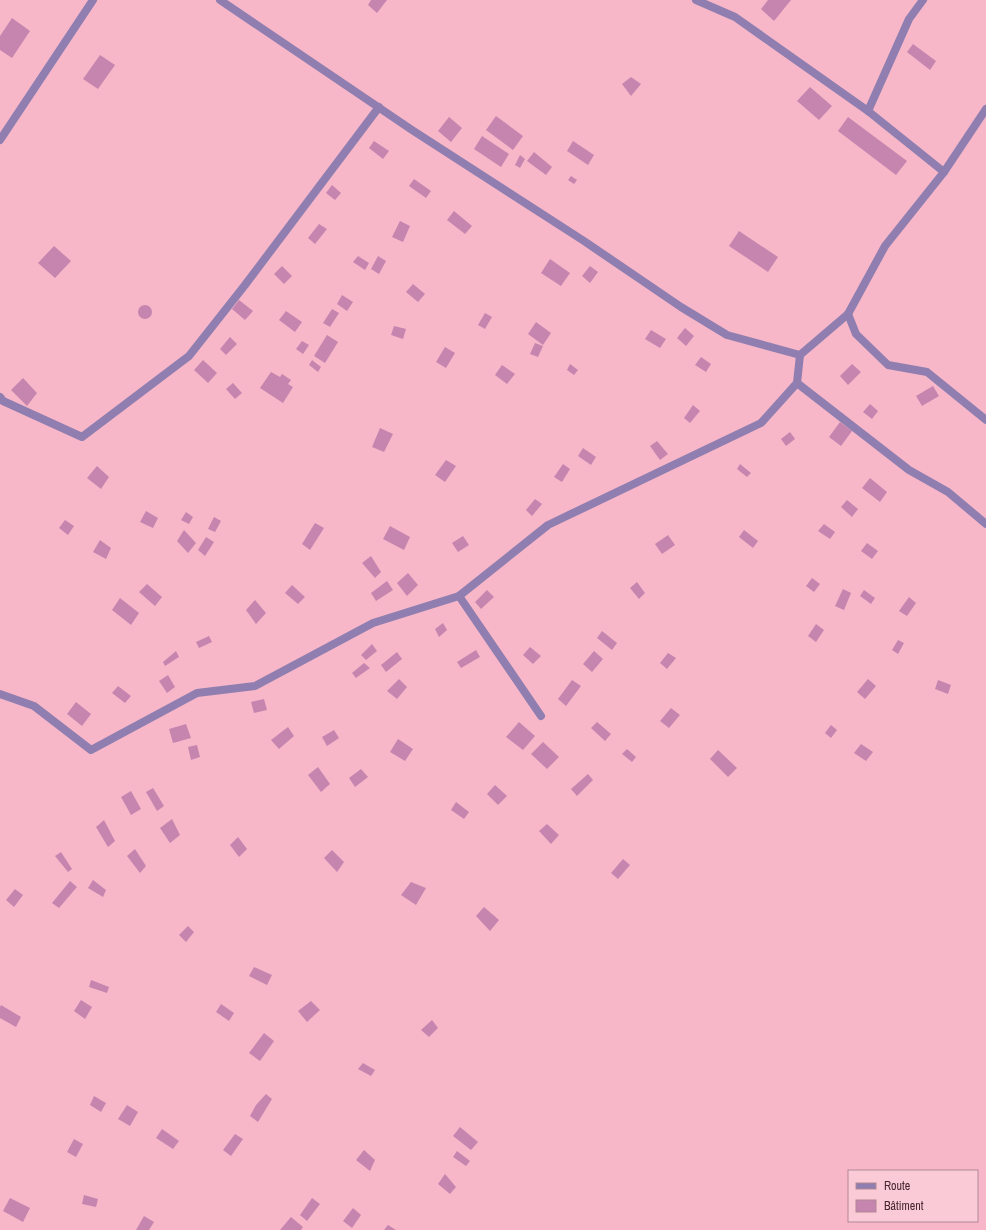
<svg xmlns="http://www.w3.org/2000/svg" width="986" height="1230" font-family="'Archivo Narrow',sans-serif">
<rect width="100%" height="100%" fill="#f7b7c9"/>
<g fill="#c585af">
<polygon points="371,0 387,0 377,13 368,5"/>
<polygon points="768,0 791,0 774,21 761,9"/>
<polygon points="12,18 30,31 12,58 0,50 0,36"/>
<polygon points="913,44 936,61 930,70 907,52"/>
<polygon points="100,55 115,65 98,89 83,79"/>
<polygon points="631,77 641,84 631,96 622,84"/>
<polygon points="810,87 832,106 819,120 797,101"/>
<polygon points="496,116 523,136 513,150 486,130"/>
<polygon points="449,117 462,128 451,142 438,131"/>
<polygon points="848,117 907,161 896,175 838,131"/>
<polygon points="482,136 509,154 501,167 474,149"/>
<polygon points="374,141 389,151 383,159 369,148"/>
<polygon points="573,141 594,155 588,165 567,151"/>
<polygon points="534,152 552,167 546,175 527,161"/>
<polygon points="520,155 525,159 520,168 515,165"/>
<polygon points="571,176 577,180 574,184 568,180"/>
<polygon points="414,179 431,191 426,198 409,186"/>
<polygon points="332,185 341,193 335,200 326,193"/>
<polygon points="454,211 472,226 465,234 447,220"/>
<polygon points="400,221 410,226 403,242 392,237"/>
<polygon points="319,224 327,229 315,244 308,238"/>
<polygon points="739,231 778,257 768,272 729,246"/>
<polygon points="54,246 71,261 55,278 38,263"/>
<polygon points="358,256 369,263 365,270 353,262"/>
<polygon points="378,256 386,261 379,274 371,269"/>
<polygon points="550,259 570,273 561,286 541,273"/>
<polygon points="282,266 292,276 284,284 274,274"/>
<polygon points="590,266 598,272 590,283 582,276"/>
<polygon points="413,284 425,294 418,302 406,292"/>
<polygon points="342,295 353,302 347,311 337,304"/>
<polygon points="239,300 253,311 245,320 232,309"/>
<circle cx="145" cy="312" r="7"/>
<polygon points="332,309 339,313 330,327 323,323"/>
<polygon points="286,311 302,322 295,332 279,320"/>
<polygon points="485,313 492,317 485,329 478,325"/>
<polygon points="536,322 551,333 543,345 528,334"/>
<polygon points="394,326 406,329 403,339 391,335"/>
<polygon points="685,328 694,336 686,346 677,338"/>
<polygon points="651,330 666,339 660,348 645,339"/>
<polygon points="327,335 338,342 325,363 314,356"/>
<polygon points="230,337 237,344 226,355 220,349"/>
<polygon points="302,341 309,345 303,354 296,349"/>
<polygon points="535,343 543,346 538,357 530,354"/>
<polygon points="445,347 455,353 446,368 436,362"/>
<polygon points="701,357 711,364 706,372 695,365"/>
<polygon points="203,360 217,373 208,383 194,370"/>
<polygon points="312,360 321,367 318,372 309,365"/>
<polygon points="570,364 578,370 574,375 567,370"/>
<polygon points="852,364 861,372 848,385 840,376"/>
<polygon points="502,365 515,374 507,384 495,375"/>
<polygon points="271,372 280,377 282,374 291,380 288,384 293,387 283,403 260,388"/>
<polygon points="23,378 37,393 27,406 11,390"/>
<polygon points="233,383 242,393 235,399 226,389"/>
<polygon points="933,386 939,396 922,406 916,396"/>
<polygon points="870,404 878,411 872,419 863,412"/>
<polygon points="693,405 700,411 690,423 684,418"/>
<polygon points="840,422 852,431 841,446 829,437"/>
<polygon points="380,428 393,434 384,452 372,447"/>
<polygon points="790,432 795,439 786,446 781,439"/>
<polygon points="657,441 668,454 660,460 650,446"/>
<polygon points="583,448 596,457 591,465 578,456"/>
<polygon points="446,460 456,466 445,482 435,475"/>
<polygon points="563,464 570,469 562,482 554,477"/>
<polygon points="740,464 751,473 747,477 737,469"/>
<polygon points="97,466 109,477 101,489 87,478"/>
<polygon points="870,478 887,492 880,502 862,488"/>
<polygon points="535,499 542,504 532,516 526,510"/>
<polygon points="847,500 858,509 852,517 841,507"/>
<polygon points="146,511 158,518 153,528 140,522"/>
<polygon points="186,512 193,517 189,524 181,520"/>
<polygon points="214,517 221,521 215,532 208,529"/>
<polygon points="65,520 74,526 68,535 59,528"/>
<polygon points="315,523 324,528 310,550 302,544"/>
<polygon points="824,524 835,532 830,539 818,531"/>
<polygon points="390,526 410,537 404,550 383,539"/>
<polygon points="184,530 196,543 188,553 177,541"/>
<polygon points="744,530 758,541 753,548 739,537"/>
<polygon points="668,535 675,545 662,554 655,544"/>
<polygon points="463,536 469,545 458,552 452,543"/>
<polygon points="206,537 214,542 205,556 198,550"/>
<polygon points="100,540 111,548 106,559 93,552"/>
<polygon points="867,543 878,551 872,559 861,551"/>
<polygon points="371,556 381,572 375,578 362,563"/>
<polygon points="408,573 418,585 407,596 397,583"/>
<polygon points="812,578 820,584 814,592 806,586"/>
<polygon points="387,581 393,590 376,601 371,593"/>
<polygon points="637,582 645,593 639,599 630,588"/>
<polygon points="147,584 162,597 155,606 139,592"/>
<polygon points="292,585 305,597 298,604 285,593"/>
<polygon points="843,589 851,593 844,610 835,606"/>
<polygon points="487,590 494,597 481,609 475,602"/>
<polygon points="864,590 875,598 871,604 860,596"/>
<polygon points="909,597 916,603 907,616 899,611"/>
<polygon points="120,598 139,613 131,625 112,610"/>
<polygon points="255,600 266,613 256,624 246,610"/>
<polygon points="443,623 447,630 439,637 435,629"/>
<polygon points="816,624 824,630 816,642 808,636"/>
<polygon points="602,631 617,643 612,650 597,638"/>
<polygon points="209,636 212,642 199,648 196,642"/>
<polygon points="898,640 904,643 898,654 892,650"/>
<polygon points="372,644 377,651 366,660 361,655"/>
<polygon points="530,647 541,656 533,664 523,655"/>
<polygon points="476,650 480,657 461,668 457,662"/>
<polygon points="176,651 179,657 165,666 163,662"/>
<polygon points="594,651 603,659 592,672 583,664"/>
<polygon points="397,652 402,659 386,672 381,665"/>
<polygon points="668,653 676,658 667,669 660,663"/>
<polygon points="364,663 370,668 356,678 352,673"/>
<polygon points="168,675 175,687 167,693 159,681"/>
<polygon points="399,679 407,687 397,699 387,691"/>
<polygon points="868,679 876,686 865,699 857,692"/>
<polygon points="572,680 581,686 566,706 558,699"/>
<polygon points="938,680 951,685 948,694 935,689"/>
<polygon points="118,686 131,696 125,703 112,693"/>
<polygon points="264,699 267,710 254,713 251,702"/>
<polygon points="76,702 91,714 82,726 67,714"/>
<polygon points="671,708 680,715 669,728 660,721"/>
<polygon points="519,722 535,736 523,750 506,737"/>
<polygon points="597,722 611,734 605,741 591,728"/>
<polygon points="186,724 191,738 173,743 169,729"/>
<polygon points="831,725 837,730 831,738 825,733"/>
<polygon points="288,727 294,736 279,749 271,740"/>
<polygon points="334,730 339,738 327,746 322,737"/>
<polygon points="398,739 413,749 405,761 390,752"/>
<polygon points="543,742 559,757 547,769 531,754"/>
<polygon points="861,744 873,752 866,761 854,753"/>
<polygon points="197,745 200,757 191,760 188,747"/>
<polygon points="627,749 636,757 632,762 622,754"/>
<polygon points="718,750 737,768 728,777 710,759"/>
<polygon points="318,767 330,784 321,792 308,775"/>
<polygon points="361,769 368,777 355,787 349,778"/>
<polygon points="588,774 593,780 577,796 571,789"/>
<polygon points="495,785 507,796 498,805 487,794"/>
<polygon points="153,788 164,806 157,811 146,792"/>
<polygon points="131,791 141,809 131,815 121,797"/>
<polygon points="456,802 469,812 464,819 451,810"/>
<polygon points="172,819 180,835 170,843 160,828"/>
<polygon points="104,820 115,841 108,847 96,827"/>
<polygon points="547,824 559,835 551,844 539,831"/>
<polygon points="238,837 247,849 239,857 230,845"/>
<polygon points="135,849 146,866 140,873 127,856"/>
<polygon points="332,850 344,862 337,872 324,858"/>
<polygon points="61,852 72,869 68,872 55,856"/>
<polygon points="623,859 630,865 618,879 611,873"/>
<polygon points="93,880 106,890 103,897 88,888"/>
<polygon points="70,881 77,887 59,908 52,903"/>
<polygon points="411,882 426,888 416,905 401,895"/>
<polygon points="15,889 23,895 14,907 6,900"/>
<polygon points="484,907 499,920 490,931 476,916"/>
<polygon points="188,926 194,932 186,942 179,935"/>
<polygon points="254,967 272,975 267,985 249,976"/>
<polygon points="91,980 109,987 107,993 89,987"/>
<polygon points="81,1000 92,1007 85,1019 74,1011"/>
<polygon points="311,1001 320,1010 307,1022 298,1011"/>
<polygon points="221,1004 234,1013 229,1021 216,1012"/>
<polygon points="1,1005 21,1017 16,1027 0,1018 0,1007"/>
<polygon points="432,1020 438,1028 429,1037 421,1030"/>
<polygon points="264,1033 274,1041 260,1061 249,1053"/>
<polygon points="363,1063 375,1070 371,1076 358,1069"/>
<polygon points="266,1094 272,1099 258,1122 250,1116 256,1105"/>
<polygon points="94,1096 106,1103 101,1112 90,1105"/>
<polygon points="127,1105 138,1112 130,1126 118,1119"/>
<polygon points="460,1127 478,1142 471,1150 453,1136"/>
<polygon points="162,1129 179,1141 173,1149 156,1138"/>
<polygon points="235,1134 243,1139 231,1156 223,1150"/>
<polygon points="74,1139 83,1144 76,1157 67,1152"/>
<polygon points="364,1150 375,1160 370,1171 356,1160"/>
<polygon points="457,1151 470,1161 466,1166 453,1157"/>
<polygon points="445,1174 456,1187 450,1194 438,1184"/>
<polygon points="84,1195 98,1199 96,1207 82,1204"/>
<polygon points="10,1198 30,1208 23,1222 3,1211"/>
<polygon points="312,1198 320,1204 307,1221 300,1215"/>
<polygon points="353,1208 361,1215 352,1228 343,1221"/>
<polygon points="144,1216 154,1222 149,1230 136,1230"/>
<polygon points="291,1217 303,1227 301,1230 280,1230"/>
<polygon points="388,1225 396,1230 384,1230"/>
</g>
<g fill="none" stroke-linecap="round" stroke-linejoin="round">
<g stroke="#8f7eaf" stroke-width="8">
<polyline points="220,0 412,130 584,241 681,307 727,335 800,355"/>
<polyline points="696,0 735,17 868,111 944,172"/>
<polyline points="868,111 909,19 923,0"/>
<polyline points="0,140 93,0"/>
<polyline points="848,314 856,334 888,365 927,372 986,420"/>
<polyline points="797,383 909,470 948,492 986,524"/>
<polyline points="0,397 3,401 82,437 189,356 245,285 379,107"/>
<polyline points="459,596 541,716"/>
</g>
<polyline stroke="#8f7eaf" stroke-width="8" points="0,694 34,706 91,750 197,693 255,686 373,623 459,596 548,525 761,423 797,383 800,355 848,314 885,246 944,172 986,109"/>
</g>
<rect x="848" y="1170" width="130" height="52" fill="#facad7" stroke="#b28894"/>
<rect x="856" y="1183" width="20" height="6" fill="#8f7eaf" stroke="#b28894"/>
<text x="884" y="1190" font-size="12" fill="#452630">Route</text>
<rect x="856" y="1200" width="20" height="12" fill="#c585af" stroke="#b28894"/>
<text x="884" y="1210" font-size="12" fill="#452630">Bâtiment</text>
</svg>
